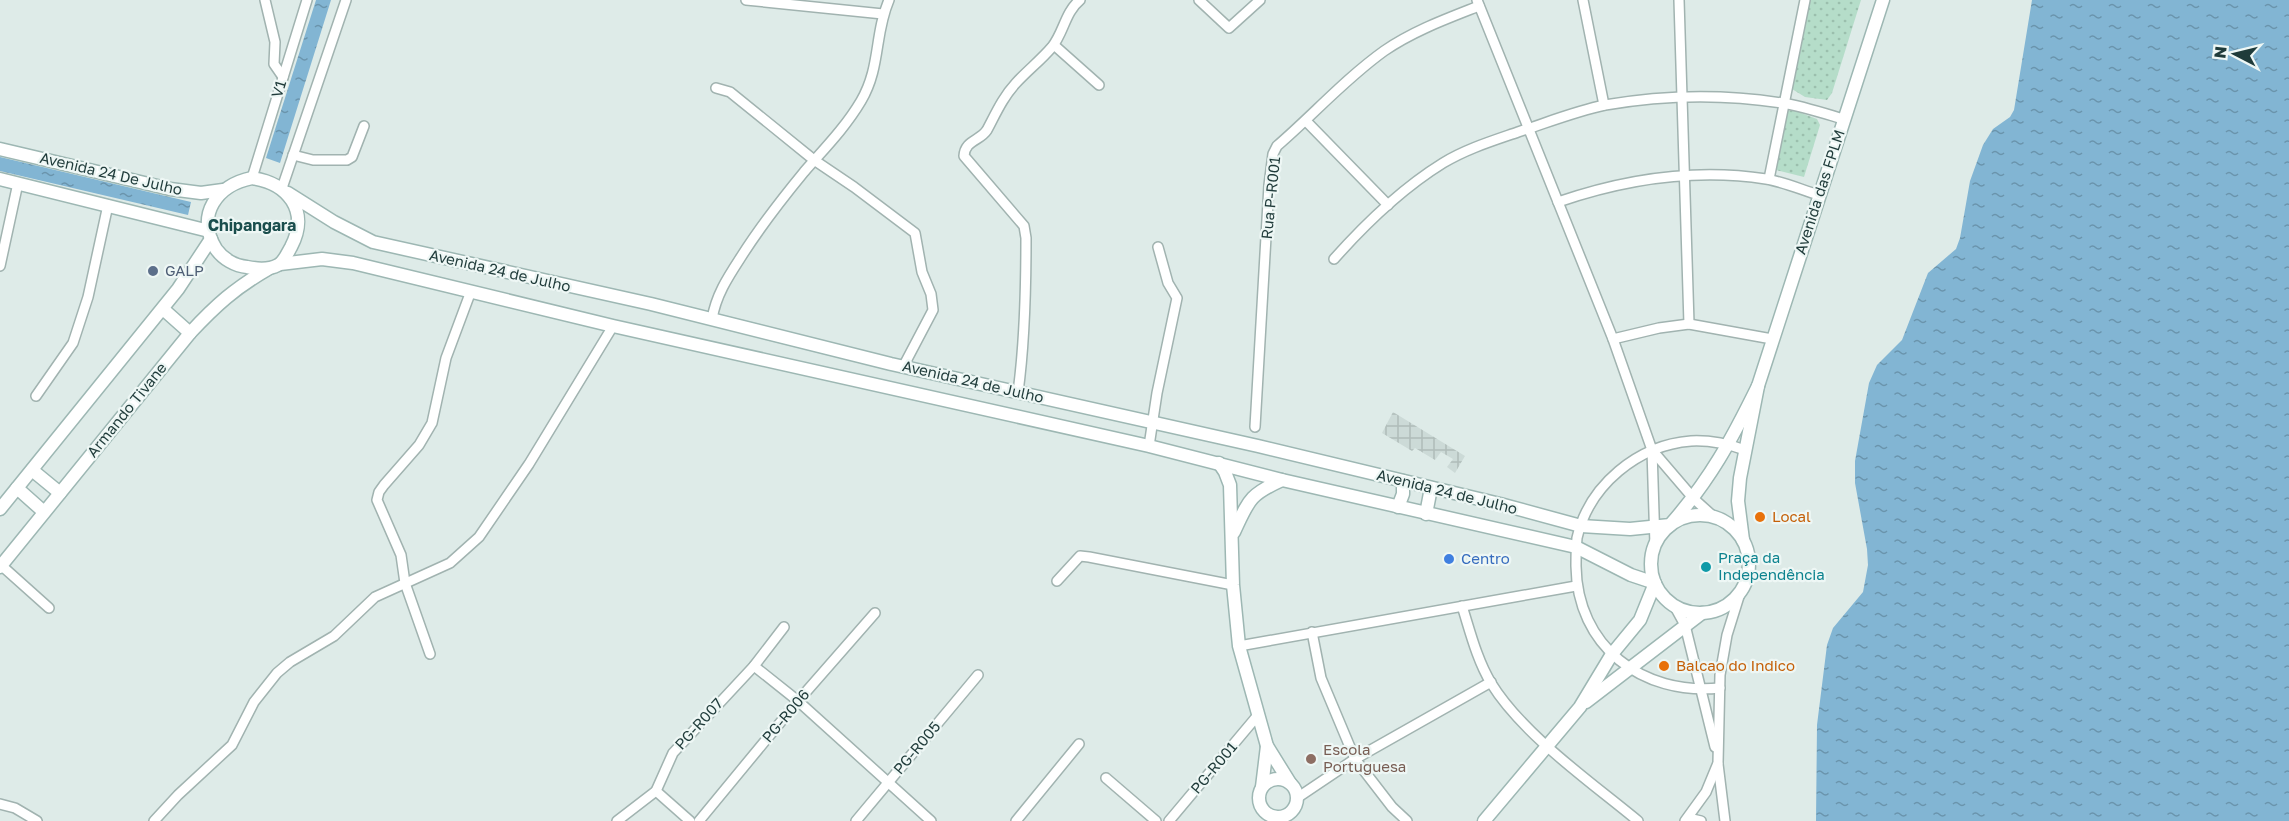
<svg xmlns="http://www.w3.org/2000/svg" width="2289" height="821" font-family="'Golos Text',sans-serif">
<defs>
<pattern id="industrial-grid" width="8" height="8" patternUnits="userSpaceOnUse" patternTransform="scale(1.5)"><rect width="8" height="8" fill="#ccdad7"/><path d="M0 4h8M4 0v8" fill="none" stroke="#afbcb9"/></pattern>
<pattern id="grass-dots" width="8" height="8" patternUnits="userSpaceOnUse" patternTransform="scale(1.5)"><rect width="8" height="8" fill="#b5ddc9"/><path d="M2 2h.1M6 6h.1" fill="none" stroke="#9bbfad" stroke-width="1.8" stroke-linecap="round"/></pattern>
<pattern id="water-ripples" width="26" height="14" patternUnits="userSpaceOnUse" patternTransform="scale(1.5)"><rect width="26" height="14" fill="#82b5d3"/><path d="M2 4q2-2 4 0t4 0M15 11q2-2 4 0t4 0" fill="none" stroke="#6a94ac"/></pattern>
</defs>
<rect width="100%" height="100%" fill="#deebe8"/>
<polygon fill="url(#industrial-grid)" points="1393,412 1465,456 1455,473 1447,467 1453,459 1441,452 1435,460 1415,448 1412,451 1382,433"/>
<g fill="url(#grass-dots)">
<polygon points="1808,0 1861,0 1832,93 1827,100 1805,97 1792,89 1792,78"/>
<polygon points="1793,110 1817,119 1820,125 1804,177 1776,170 1775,161 1785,111"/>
</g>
<g fill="url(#water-ripples)">
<polygon points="316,0 331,0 280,163 266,158"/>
<polygon points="2032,0 2289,0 2289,821 1816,821 1817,725 1827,645 1833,628 1863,592 1868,565 1867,549 1855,483 1855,461 1869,383 1877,365 1902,340 1928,273 1956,249 1960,238 1970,181 1983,145 1993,129 2010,117 2014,110"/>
<polygon points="0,157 191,202 188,215 0,171"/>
</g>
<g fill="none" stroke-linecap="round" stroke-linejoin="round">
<g stroke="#a1b3b0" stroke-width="12">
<g id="street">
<polyline points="265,0 275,42 274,64 283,77"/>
<polyline points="746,0 883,14"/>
<polyline points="1199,0 1229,28 1260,0"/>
<polyline points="1477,0 1613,339 1652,450 1655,545"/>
<polyline points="1583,0 1604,105"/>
<polyline points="1679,0 1689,324"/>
<polyline points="1054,45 1099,85"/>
<polyline points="716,88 730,92 814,160 854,187 915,233 922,272 931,294 933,310 903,367"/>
<polyline points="1306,121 1388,205"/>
<polyline points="293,155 313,160 347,160 352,157 364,126"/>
<polyline points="252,178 307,0"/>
<polyline points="1769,179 1805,0"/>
<polyline points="282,188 346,0"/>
<path d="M1558,202C1625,179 1695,168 1766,179C1784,182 1802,190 1819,195"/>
<path d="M1334,259C1366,223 1401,189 1443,163C1466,149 1492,141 1518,132C1546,123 1576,111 1605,105C1663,95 1724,94 1782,103C1802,106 1823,113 1843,119"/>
<polyline points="0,266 18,183"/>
<path d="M712,319C716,295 728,277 741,257C760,227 781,200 804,172C824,149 845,128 861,101C881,67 874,35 889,0"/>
<polyline points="1613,339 1659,328 1689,324 1772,339"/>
<path d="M1018,392C1025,341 1026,289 1026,238L1024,226L964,156C965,140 980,141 987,130C996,113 1003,97 1016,83C1028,70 1041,60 1052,47C1064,32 1065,12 1080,0"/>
<polyline points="36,396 73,343 88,297 108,205"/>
<path d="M1255,427L1269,185L1273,154L1277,146C1313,115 1345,79 1384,51C1413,31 1446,19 1479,6"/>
<polyline points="1149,446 1157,393 1177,298 1168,283 1158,247"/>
<polyline points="1652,450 1694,499 1714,517"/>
<polyline points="1,565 49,608"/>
<polyline points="1057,581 1080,556 1089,557 1233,585"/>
<polyline points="1674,605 1685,625 1715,747"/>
<path d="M1462,606C1470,631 1477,660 1491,683C1523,735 1591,782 1638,821"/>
<polyline points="1312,632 1321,678 1355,759 1392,807 1407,821"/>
<polyline points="1239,646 1576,586"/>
<polyline points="430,654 405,583 401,555 377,500 379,492 384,485 419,445 432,423 446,358 471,291"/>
<polyline points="754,666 798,701 931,821"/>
<path d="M1720,688C1642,696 1577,646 1576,566C1576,557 1576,548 1577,538C1589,485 1638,445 1691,441C1710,440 1728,444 1745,450"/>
<polyline points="1718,764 1725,821"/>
<polyline points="1106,778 1156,821"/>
<polyline points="656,791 690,821"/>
<polyline points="1297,798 1355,759 1491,682"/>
<polyline points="0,804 15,808 37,821"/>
<polyline points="1688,818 1701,821"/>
<polyline points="154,821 178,795 232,745 254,702 277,673 290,662 334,636 375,597 450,563 479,537 529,464 613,326"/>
<polyline points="617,821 656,791 673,753 754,666 784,627"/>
<polyline points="699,821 798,701 875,613"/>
<polyline points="856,821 978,675"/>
<polyline points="1016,821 1079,744"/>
<polyline points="1169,821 1258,715"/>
<polyline points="1685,821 1706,792 1718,763 1720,675 1727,635 1741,590"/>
</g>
</g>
<g stroke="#9db7b3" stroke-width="15">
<g id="secondary">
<polyline points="0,149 170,189 201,193 223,190"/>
<path d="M252,178C288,183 310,211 291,247C288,252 284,262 278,265C269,270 257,269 247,267C235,266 223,259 216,249C195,215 217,185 252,178Z"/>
<polyline points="0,179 209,231"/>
<path d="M288,193L334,222L373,242L651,304L891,364L1258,446L1500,504L1581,526L1630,529L1670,525C1710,480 1732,439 1758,386"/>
<polyline points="280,264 322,259 353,263 613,326 1149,446 1282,480 1576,547 1631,575 1655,583 1640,620 1612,654 1580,707 1484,821"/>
<polyline points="163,309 190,333"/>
<polyline points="1219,463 1225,472 1230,485 1233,585 1239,646 1267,746 1290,783"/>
<polyline points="32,470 60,493"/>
<polyline points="17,488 44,512"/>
<polyline points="1398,507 1403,494 1403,481"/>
<polyline points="0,509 178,289 211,239"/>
<polyline points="1426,514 1431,488"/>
<circle cx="1700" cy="564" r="49"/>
<path d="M1234,532C1249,500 1249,495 1282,480"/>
<polyline points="1743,540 1738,501 1740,478 1758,386 1883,0"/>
<path d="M0,567L190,333C216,305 235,288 268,269"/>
<polyline points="1586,702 1702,613"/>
<circle cx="1278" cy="798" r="19"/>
<polyline points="1262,787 1267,746"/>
</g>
</g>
<use href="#street" stroke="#fff" stroke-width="9"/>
<use href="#secondary" stroke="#fff" stroke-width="12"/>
</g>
<circle fill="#5c6f8a" stroke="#eef7f5" stroke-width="2" cx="153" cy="271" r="6"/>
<g fill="#e8710a" stroke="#eef7f5" stroke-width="2">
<circle cx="1760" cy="517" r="6"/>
<circle cx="1664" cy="666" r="6"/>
</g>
<circle fill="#3f7fe0" stroke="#eef7f5" stroke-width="2" cx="1449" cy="559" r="6"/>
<circle fill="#0f9aa8" stroke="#eef7f5" stroke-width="2" cx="1706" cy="567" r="6"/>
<circle fill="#8d6e63" stroke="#eef7f5" stroke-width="2" cx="1311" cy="759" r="6"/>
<g text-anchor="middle" stroke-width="4.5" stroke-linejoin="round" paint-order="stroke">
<g font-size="15" fill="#1f3b3a" stroke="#eef7f5">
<text transform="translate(279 89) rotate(-73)" y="5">V1</text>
<text transform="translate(111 174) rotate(13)" y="5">Avenida 24 De Julho</text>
<text transform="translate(1820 192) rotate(-72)" y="5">Avenida das FPLM</text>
<text transform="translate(1271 198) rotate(-84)" y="5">Rua P-R001</text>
<text transform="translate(500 271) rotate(13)" y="5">Avenida 24 de Julho</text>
<text transform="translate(973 382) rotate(13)" y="5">Avenida 24 de Julho</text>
<text transform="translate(127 410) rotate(-51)" y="5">Armando Tivane</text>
<text transform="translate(1447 492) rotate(14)" y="5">Avenida 24 de Julho</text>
<text transform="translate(786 716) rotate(-50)" y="5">PG-R006</text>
<text transform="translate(699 724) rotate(-48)" y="5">PG-R007</text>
<text transform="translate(917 748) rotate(-50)" y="5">PG-R005</text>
<text transform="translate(1214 768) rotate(-50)" y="5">PG-R001</text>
</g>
<g font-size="15" fill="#4e5e75" stroke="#eef7f5" text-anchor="start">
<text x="165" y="276">GALP</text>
</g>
<g font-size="15" fill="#c56008" stroke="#eef7f5" text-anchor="start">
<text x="1772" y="522">Local</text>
<text x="1676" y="671">Balcao do Indico</text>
</g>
<g font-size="15" fill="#0d838f" stroke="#eef7f5" text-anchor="start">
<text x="1718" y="563">Praça da<tspan x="1718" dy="17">Independência</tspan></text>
</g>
<g font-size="15" fill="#366cbe" stroke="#eef7f5" text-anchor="start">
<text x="1461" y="564">Centro</text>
</g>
<g font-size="15" fill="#785e54" stroke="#eef7f5" text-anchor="start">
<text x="1323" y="755">Escola<tspan x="1323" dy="17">Portuguesa</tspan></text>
</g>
<g font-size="16" font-weight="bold" fill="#1a4e4d" stroke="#eef7f5">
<text x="252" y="231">Chipangara</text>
</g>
</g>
<g transform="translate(2235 54) rotate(277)" stroke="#eef7f5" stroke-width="4.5" paint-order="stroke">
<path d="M0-4.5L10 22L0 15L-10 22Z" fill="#1f3b3a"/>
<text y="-9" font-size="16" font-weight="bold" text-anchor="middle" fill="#1f3b3a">N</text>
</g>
</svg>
